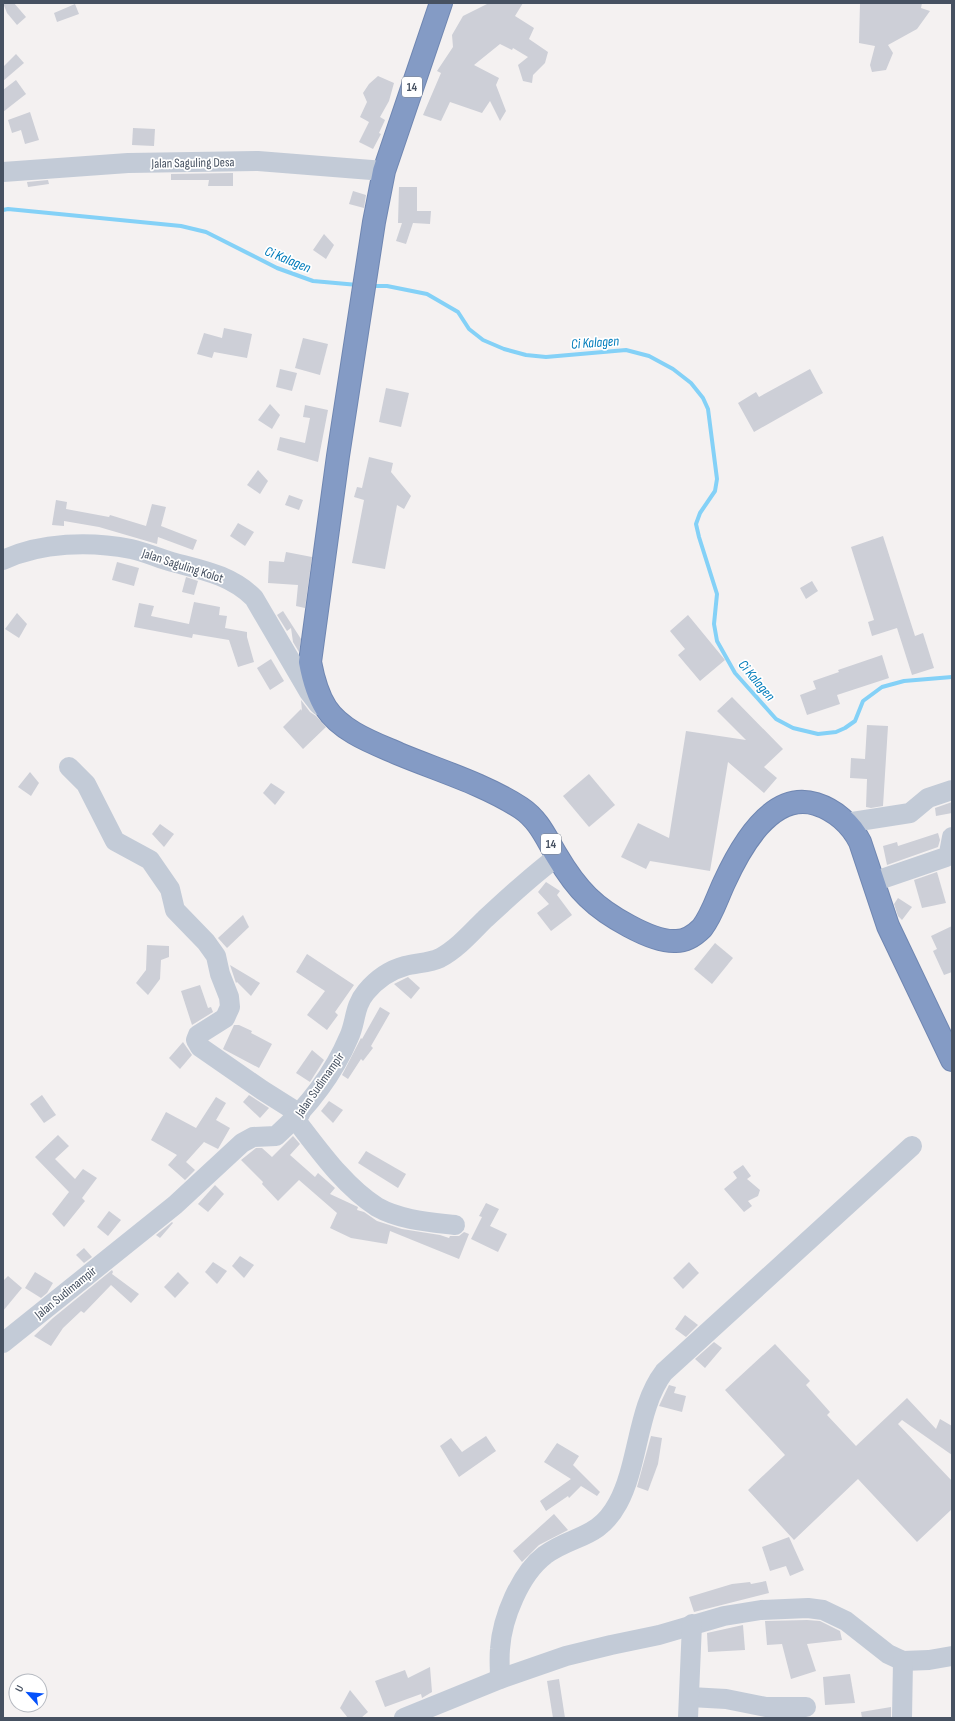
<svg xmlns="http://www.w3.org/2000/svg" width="955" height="1721" font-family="'Sofia Sans Condensed',sans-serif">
<rect width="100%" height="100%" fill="#f4f1f1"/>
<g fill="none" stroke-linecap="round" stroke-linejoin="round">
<g stroke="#84d1f7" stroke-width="4">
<polyline points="3,210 8,209 181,226 206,232 277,268 313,281 358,285"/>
<polyline points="371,286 387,286 427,294 458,312 469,329 483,340 504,349 526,355 546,357 626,350 649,356 673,369 691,383 703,398 708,409 717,479 715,491 700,513 696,524 699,537 717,594 714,624 717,641 735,673 776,719 793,728 818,734 836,732 845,728 855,721 863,701 882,687 904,681 952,677"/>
</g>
</g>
<g fill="#cdcfd7">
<polygon points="3,3 14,3 26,17 17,25 7,13"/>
<polygon points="489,3 523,3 515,16 534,28 529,39 548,52 545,63 533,75 532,83 523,81 518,65 528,57 513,48 512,50 500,44 474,65 499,78 496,85 506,111 500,121 490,101 482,113 450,102 441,121 423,115 441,73 437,71 453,47 452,35 463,16"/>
<polygon points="860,3 922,3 921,8 930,11 917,29 888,45 893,53 886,70 872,72 870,65 875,46 859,43"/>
<polygon points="75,4 79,14 57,22 54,13"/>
<polygon points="16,54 24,63 3,81 3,67"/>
<polygon points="378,76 394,83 389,101 380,117 385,120 379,133 381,134 373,149 359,142 369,122 360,117 367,102 363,93 369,84"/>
<polygon points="16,80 26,94 3,112 3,90"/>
<polygon points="30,112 39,140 25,144 21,130 12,133 8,120"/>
<polygon points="133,128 155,129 154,146 132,145"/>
<polygon points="233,173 233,186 208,186 209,180 171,180 171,174"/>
<polygon points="48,180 49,184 28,187 27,182"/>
<polygon points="399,187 417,187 417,211 431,211 430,224 413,223 406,244 396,241 402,223 398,223"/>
<polygon points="353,191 366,195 364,208 349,204"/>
<polygon points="324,234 334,245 326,259 313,250"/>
<polygon points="224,328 252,334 247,358 214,352 212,358 197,354 204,333 222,338"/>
<polygon points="303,338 328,344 320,375 295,368"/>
<polygon points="280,369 297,373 292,391 276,387"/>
<polygon points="810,369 823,393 754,432 738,403 756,392 759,397"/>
<polygon points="386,388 409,393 401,427 379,422"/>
<polygon points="270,404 280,415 272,429 258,420"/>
<polygon points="305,405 328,410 318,462 277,450 280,437 305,443 310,418 303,417"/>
<polygon points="369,457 393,463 391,472 411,496 404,509 397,505 385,569 352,563 364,500 354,497 357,487 362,488"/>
<polygon points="258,470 268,481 260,494 247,485"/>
<polygon points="289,495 303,500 299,510 285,505"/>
<polygon points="56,500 67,502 66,509 109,517 110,515 146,526 152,504 166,507 161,526 197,540 193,550 158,537 157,544 99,527 64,521 64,526 52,525"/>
<polygon points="238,523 254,532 245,546 230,536"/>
<polygon points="883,536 915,636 923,633 934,668 912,675 897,628 872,636 868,622 874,620 851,547"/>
<polygon points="286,552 312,557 305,608 296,606 298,585 268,583 269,561 284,562"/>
<polygon points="117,562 139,568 134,586 112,580"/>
<polygon points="186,577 198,581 194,595 182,592"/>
<polygon points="812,581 818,591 806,599 800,588"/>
<polygon points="194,602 220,607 219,615 227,616 225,628 247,632 247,637 254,662 238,667 229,640 193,634 192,638 134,627 139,603 154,606 151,616 189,624"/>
<polygon points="283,611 301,639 299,652 293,642 291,628 287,631 277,615"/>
<polygon points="17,613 27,624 19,638 5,629"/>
<polygon points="688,615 725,660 700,681 678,655 685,649 670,631"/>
<polygon points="882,655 889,678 837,695 840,704 807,715 800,695 816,689 813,681 839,672 838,670"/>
<polygon points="271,659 284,681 270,690 257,668"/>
<polygon points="732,697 783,749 764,767 777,778 764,793 728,762 710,871 650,861 646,869 621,857 638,823 669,838 686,731 746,740 717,711"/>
<polygon points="301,700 310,712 316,716 326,727 303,749 283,727 301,709 302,711"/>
<polygon points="867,725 888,726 883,806 871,808 866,807 867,779 850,778 851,758 865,759"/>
<polygon points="30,772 39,783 31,796 18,787"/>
<polygon points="589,774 615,805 589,827 563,796"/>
<polygon points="271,783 285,792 275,805 263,793"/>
<polygon points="952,802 952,813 936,816 935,808"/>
<polygon points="160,824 174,834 164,847 152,834"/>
<polygon points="938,833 940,840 938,847 887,865 883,846 897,842 898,846"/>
<polygon points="937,872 946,903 922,908 914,880"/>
<polygon points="546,882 560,891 557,895 572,915 551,931 537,913 549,904 538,892"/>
<polygon points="898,898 912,907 902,920 898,916 894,904"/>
<polygon points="243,915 249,927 227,948 218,938"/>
<polygon points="952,926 952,972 944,975 933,951 937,949 931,936"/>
<polygon points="715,943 733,958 712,984 694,969"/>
<polygon points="147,945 169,946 169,957 161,960 160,979 148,995 136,983 146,970"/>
<polygon points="307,954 354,985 335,1012 338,1015 327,1030 307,1015 325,991 296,972"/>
<polygon points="230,965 260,983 251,996 237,982 236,983"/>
<polygon points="408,977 420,988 411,999 394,984"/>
<polygon points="200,985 208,1008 211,1007 213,1012 192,1025 181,991"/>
<polygon points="380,1007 390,1013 371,1046 373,1048 363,1061 361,1059 348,1079 342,1075 361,1038 362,1039"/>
<polygon points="234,1025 239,1025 252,1031 251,1033 272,1044 259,1068 223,1049"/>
<polygon points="183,1042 192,1055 180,1069 169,1058"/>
<polygon points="312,1050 324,1060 310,1082 296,1073"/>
<polygon points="42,1095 56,1115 44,1123 30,1104"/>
<polygon points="249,1095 269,1108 260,1118 243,1102"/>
<polygon points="216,1097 226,1103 216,1120 230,1128 218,1149 204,1142 186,1162 195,1170 185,1180 168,1165 177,1155 151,1140 166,1112 196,1128"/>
<polygon points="329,1101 343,1110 333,1123 321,1111"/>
<polygon points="58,1135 69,1146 55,1159 75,1179 83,1169 97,1178 82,1198 85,1201 64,1227 52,1214 69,1192 35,1157"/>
<polygon points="293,1136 300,1144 290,1155 315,1177 318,1173 335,1188 330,1194 358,1207 357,1210 364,1212 377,1221 402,1229 440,1235 449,1238 450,1236 459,1236 464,1232 469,1234 459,1259 390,1231 387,1244 351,1238 330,1228 337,1213 299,1180 278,1201 262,1184 263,1182 241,1160 256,1148 262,1148 272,1157"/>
<polygon points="366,1151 406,1174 398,1188 358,1163"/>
<polygon points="743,1165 751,1176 747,1179 760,1190 758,1196 748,1201 752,1206 744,1212 724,1189 737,1178 733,1172"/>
<polygon points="215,1185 224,1194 208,1212 198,1204"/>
<polygon points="486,1203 499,1209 490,1226 507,1234 498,1252 471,1239 482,1217 479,1216"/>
<polygon points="109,1211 121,1220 108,1236 97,1227"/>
<polygon points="172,1222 173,1223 160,1238 156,1235"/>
<polygon points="84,1248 92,1257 84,1263 76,1255"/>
<polygon points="240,1256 254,1265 244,1278 232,1266"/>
<polygon points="213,1262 227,1271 217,1284 205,1272"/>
<polygon points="689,1262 699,1273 683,1289 673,1278"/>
<polygon points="112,1270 113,1272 112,1274 139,1294 131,1303 111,1285 84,1313 81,1311 63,1328 51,1346 34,1336 53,1318"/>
<polygon points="35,1272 53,1283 47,1293 41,1298 25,1288"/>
<polygon points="178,1272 189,1283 175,1298 164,1287"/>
<polygon points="8,1276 22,1288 3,1311 3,1281"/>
<polygon points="685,1315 698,1325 686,1337 675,1329"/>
<polygon points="714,1342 722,1348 705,1368 695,1359"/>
<polygon points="775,1344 810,1381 806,1385 830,1412 827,1415 856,1446 907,1398 936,1429 940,1419 952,1426 952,1455 902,1420 898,1424 952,1481 952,1509 917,1542 858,1479 794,1540 748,1490 785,1455 725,1390"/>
<polygon points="669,1385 676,1387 674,1393 686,1396 682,1412 659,1406"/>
<polygon points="486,1436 496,1451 459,1477 440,1446 451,1438 462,1452"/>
<polygon points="651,1436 662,1438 658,1464 648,1491 637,1487"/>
<polygon points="557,1443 579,1456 573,1465 600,1492 597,1496 581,1486 569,1498 568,1496 546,1511 540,1501 571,1479 544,1462"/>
<polygon points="554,1514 568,1530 539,1545 522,1562 513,1551"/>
<polygon points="789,1537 804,1570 790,1576 786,1566 770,1571 762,1547"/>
<polygon points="766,1581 769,1593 694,1612 689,1597 732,1584 750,1582 751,1584"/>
<polygon points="807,1620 820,1621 840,1631 842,1640 807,1644 816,1671 791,1679 782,1644 767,1645 765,1621"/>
<polygon points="743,1625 745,1650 708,1652 707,1633"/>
<polygon points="430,1667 432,1692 422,1698 421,1694 385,1707 375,1681 405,1670 408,1678"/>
<polygon points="850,1674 855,1703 825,1705 823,1677"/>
<polygon points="559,1679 565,1718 553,1718 547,1681"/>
<polygon points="350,1690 368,1712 361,1718 348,1718 340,1708"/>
<polygon points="891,1707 891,1718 862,1718 861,1712"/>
</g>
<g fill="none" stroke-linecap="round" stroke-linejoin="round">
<g stroke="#6f86b1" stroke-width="24">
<path id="highway" d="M441,3L384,171L374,222L338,456L310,662C313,678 317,694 326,708C342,732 374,743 399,754C440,771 484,784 521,808C539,820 546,838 557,856C577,890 595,908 629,926C642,933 661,942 676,941C686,941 695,935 702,928C712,915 717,898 724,883C739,850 771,790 816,804C835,810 851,824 860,842L888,926L952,1060"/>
</g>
<g stroke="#c3cbd7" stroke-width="20">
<polyline points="3,172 128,163 258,161 384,171"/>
<path d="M3,560C41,542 91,541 131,549C145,552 158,558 172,562C202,570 231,575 254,598L309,692L319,705"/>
<polyline points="69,767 86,784 115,841 150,860 170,889 175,910 206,942 216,956 220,974 229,997 230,1007 225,1018 198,1035 196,1040 200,1047 262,1090 300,1114"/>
<polyline points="846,823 910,813 928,798 952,790"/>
<polyline points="873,882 946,857 949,853 952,837"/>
<path d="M295,1119C319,1150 344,1186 377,1207C400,1220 429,1222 455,1225"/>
<path d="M3,1343L175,1205L242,1143L253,1137L276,1136C306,1109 333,1075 349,1037C356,1022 354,1006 366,992C376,980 390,970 405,966C416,963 430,963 440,958C457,949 471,933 484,920C508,898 531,876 557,857"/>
<path d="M500,1679C500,1669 499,1659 500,1649C502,1618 520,1574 545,1555C574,1534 598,1540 618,1503C639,1464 637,1407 664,1372L912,1146"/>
<polyline points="690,1697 726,1699 766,1707 806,1707"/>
<polyline points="404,1718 500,1679 566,1656 611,1645 659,1635 724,1616 761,1610 808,1608 823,1610 846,1621 888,1654 903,1661 929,1660 952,1656"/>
<polyline points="688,1718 692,1624"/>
<polyline points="902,1718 903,1661"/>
</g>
<use href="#highway" stroke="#849bc5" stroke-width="22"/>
</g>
<g text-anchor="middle" stroke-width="3.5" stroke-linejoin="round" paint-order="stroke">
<g fill="#fff" stroke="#7e8590" stroke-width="1">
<rect x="402" y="77" width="20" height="20" rx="3"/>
<rect x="541" y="834" width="20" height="20" rx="3"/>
</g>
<g font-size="12" font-weight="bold" fill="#465161">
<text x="412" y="91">14</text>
<text x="551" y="848">14</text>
</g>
<g font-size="13" fill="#465161" stroke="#fff">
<text transform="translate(193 162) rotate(-1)" y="5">Jalan Saguling Desa</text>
<text transform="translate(183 565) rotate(18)" y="5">Jalan Saguling Kolot</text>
<text transform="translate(319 1084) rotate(-55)" y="5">Jalan Sudimampir</text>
<text transform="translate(65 1292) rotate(-39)" y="5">Jalan Sudimampir</text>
</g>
<g font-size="14" font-style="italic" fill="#007cbb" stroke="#fff">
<text transform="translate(288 259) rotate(22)" y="5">Ci Kalagen</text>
<text transform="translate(595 342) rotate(-4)" y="5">Ci Kalagen</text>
<text transform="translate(757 680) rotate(50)" y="5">Ci Kalagen</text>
</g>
</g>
<rect width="955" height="1721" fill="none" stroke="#465161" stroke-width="8"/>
<g transform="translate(28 1693) rotate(297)"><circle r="19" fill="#ffffff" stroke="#b5b9c0"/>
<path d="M0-3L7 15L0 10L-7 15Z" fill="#0451fb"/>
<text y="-6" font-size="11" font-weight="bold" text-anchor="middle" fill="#465161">U</text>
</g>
</svg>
